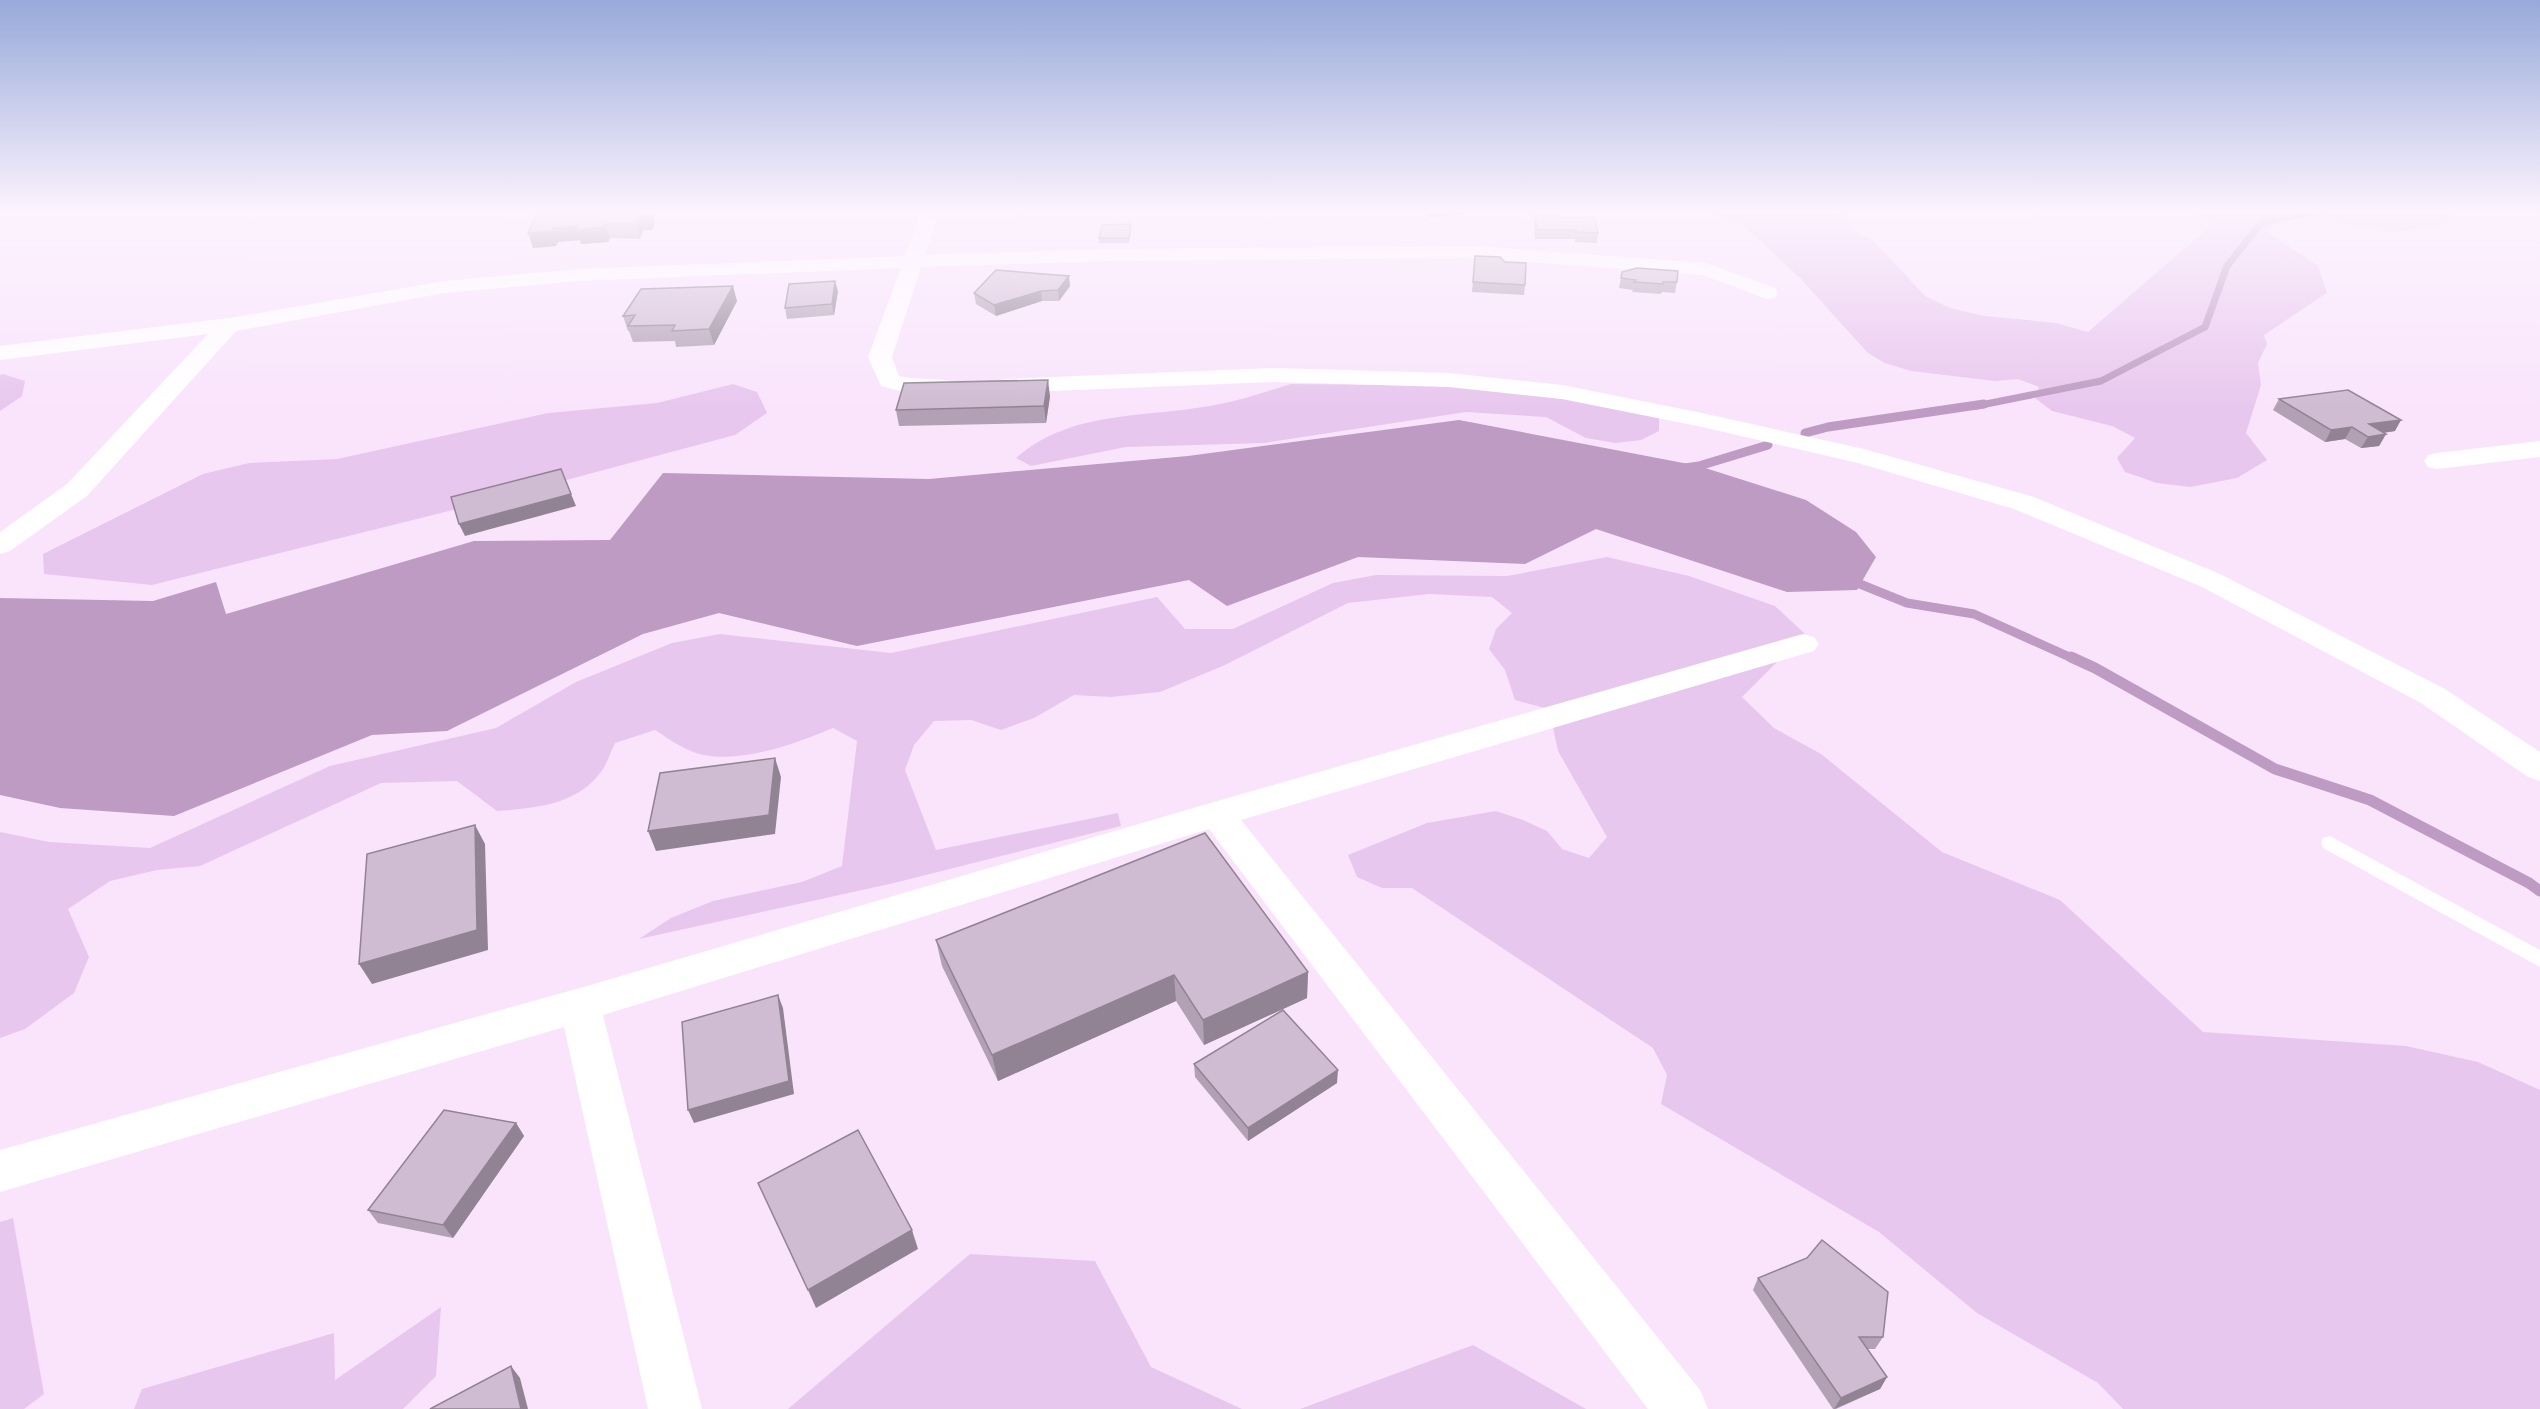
<svg xmlns="http://www.w3.org/2000/svg" width="2540" height="1409" font-family="Lato,sans-serif">
<rect width="100%" height="100%" fill="#f9e4fc"/>
<g fill="#e8c7ee">
<polygon points="1705,210 1829,210 1843,215 1856,233 1873,240 1925,296 1950,308 1984,316 2056,323 2088,332 2214,223 2191,212 2191,210 2457,210 2440,226 2393,232 2343,224 2321,217 2299,217 2274,225 2266,231 2318,266 2327,293 2264,335 2267,344 2258,363 2261,385 2246,433 2267,460 2237,478 2190,487 2157,483 2125,472 2117,458 2135,438 2112,426 2052,411 2035,398 2039,387 2018,379 1995,381 1911,371 1885,363 1868,353 1799,277 1745,227"/>
<polygon points="3,374 25,381 22,396 0,411 0,375"/>
<polygon points="733,384 757,392 767,413 735,435 457,509 152,585 44,574 43,554 203,474 249,463 337,459 548,413 657,403"/>
<path d="M1291,384C1415,386 1539,381 1659,418V431L1641,440L1615,443L1586,438L1546,417L1466,412L1264,443L1126,447L1031,466L1016,458C1074,407 1154,419 1225,403C1247,398 1269,391 1291,384Z"/>
<path d="M1607,557L1689,576L1775,606L1805,634L1742,697L1774,728L1821,754L1942,852L2060,900L2203,1032L2406,1046L2478,1062L2540,1090V1409H2123L2098,1383L1977,1313L1879,1232L1661,1104L1667,1075L1653,1048L1412,888H1382L1357,877L1348,855L1427,823L1496,811L1523,820L1547,831L1562,849L1589,858L1607,837L1558,751L1549,709L1515,700L1505,670L1489,649L1496,629L1512,613L1492,597L1429,594L1348,603L1225,665L1160,692L1111,697L1074,695L1034,718L1001,730L971,720L934,721L914,745L905,770L936,850L1118,813L1121,826L894,883L639,939L671,918L713,901L802,882L842,866L857,741L833,728C796,744 730,768 691,751C678,746 666,737 655,730L615,743C611,751 608,761 603,769C579,805 536,808 497,811L457,781L381,783L200,866L157,870L110,881L68,909L89,957L74,993L25,1029L0,1038V832L49,842L150,848L330,766L496,728L576,682L672,643L720,634L891,653L1157,597L1185,629H1233L1333,583L1376,575L1507,576Z"/>
<polygon points="13,1218 44,1394 24,1409 0,1409 0,1222"/>
<polygon points="970,1254 1095,1261 1151,1367 1242,1409 788,1409"/>
<polygon points="441,1307 436,1376 403,1409 134,1409 142,1389 334,1333 335,1380"/>
<polygon points="1473,1345 1586,1409 1300,1409"/>
</g>
<polygon fill="#bd9bc3" points="1459,420 1699,466 1806,500 1856,532 1876,557 1857,590 1787,592 1596,529 1525,564 1358,557 1227,606 1189,580 857,646 719,613 643,634 447,731 372,735 174,816 60,808 0,795 0,598 153,601 216,582 226,614 474,541 610,540 663,473 929,479 1188,456"/>
<g fill="none" stroke-linecap="round" stroke-linejoin="round">
<polyline stroke="#bd9bc3" stroke-width="7" points="1976,406 2101,381 2205,327 2227,266 2262,222 2326,210"/>
<g stroke="#bd9bc3" stroke-width="9">
<polyline points="1805,433 1828,427 1984,404"/>
<polyline points="1685,468 1699,466 1768,445"/>
<polyline points="1850,580 1907,603 1974,614 2074,659"/>
</g>
<polyline stroke="#bd9bc3" stroke-width="11" points="2071,657 2095,668 2275,769 2370,800 2529,883 2540,891"/>
<g fill="#fff" fill-rule="evenodd">
<polygon points="132,210 148,210 149,211 144,214"/>
<polygon points="1890,210 1901,210 1893,215 1888,212"/>
<polygon points="2330,836 2540,950 2540,967 2323,848 2321,843 2323,838"/>
</g>
<g fill="#fff" fill-rule="evenodd">
<path d="M922,210H940L925,255L1108,249L1474,246L1706,263L1775,288L1778,293L1775,298L1767,299L1703,275L1474,258L1108,261L921,267L892,357L899,376C918,381 937,377 955,382L959,387L955,392C929,399 906,393 881,386L868,357L901,268L580,281L444,293L236,331L87,496L10,551L0,554V532L67,484L208,334L0,360V346L236,317L444,281L580,269L905,256Z"/>
<polygon points="1274,368 1449,373 1562,385 1702,413 1864,449 2034,497 2220,574 2445,689 2540,752 2540,781 2528,777 2421,703 2200,586 2014,509 1858,463 1702,427 1562,399 1449,387 1274,382 1005,393 997,391 993,386 997,381 1005,379"/>
<polygon points="2540,441 2540,457 2437,469 2428,467 2424,461 2428,455 2437,453"/>
<polygon points="1803,634 1814,637 1819,644 1814,651 1241,820 1700,1390 1708,1409 1648,1409 1209,829 603,1015 702,1409 648,1409 564,1027 0,1192 0,1150 580,988 1217,801"/>
</g>
</g>
<g fill="#b2a1b5">
<polygon points="565,210 651,210 655,223 652,230 643,230 640,239 610,238 608,242 581,244 580,240 558,242 556,246 533,248 528,233 564,212"/>
<polygon points="1405,210 1482,210 1481,211 1431,218 1422,211 1408,213"/>
<polygon points="1535,214 1557,218 1598,233 1597,243 1575,242 1575,239 1535,239 1534,224"/>
<polygon points="1131,224 1131,229 1129,243 1099,243 1099,238"/>
<polygon points="1475,256 1525,285 1524,295 1472,292"/>
<polygon points="1622,272 1677,282 1675,293 1662,292 1661,294 1632,292 1633,290 1619,288"/>
<polygon points="1070,286 1059,301 1042,301 996,316 976,304 974,293"/>
<polygon points="838,291 834,315 787,319 785,308"/>
<polygon points="737,301 714,345 676,347 675,341 633,342 629,331 628,331 623,316"/>
<polygon points="1050,396 1046,423 899,426 896,410"/>
<polygon points="2279,399 2395,431 2384,433 2386,434 2379,446 2361,448 2345,439 2325,442 2273,410"/>
<polygon points="936,940 1308,972 1307,998 1204,1045 1176,1001 998,1081 942,966"/>
<polygon points="1194,1064 1337,1083 1248,1141 1195,1077"/>
<polygon points="516,1123 524,1136 453,1238 378,1223 368,1210"/>
<polygon points="1758,1278 1883,1337 1875,1349 1867,1349 1887,1377 1880,1389 1836,1409 1833,1409 1753,1290"/>
</g>
<g fill="#918393">
<polygon points="650,210 651,210 655,223 652,230 643,230 640,239 636,224 639,216"/>
<polygon points="1409,210 1422,210 1408,213"/>
<polygon points="1432,210 1482,210 1481,211 1431,218"/>
<polygon points="605,224 610,238 608,242 581,244 580,240 558,242 556,246 533,248 528,233 553,228"/>
<polygon points="1069,276 1070,286 1059,301 1058,290"/>
<polygon points="835,281 838,291 834,315 832,304"/>
<polygon points="733,286 737,301 714,345 709,329"/>
<polygon points="1041,291 1042,301 996,316 994,305"/>
<polygon points="1048,380 1050,396 1046,423 1044,406"/>
<polygon points="2401,420 2395,431 2365,435 2369,424"/>
<polygon points="2352,427 2345,439 2325,442 2331,430"/>
<polygon points="2386,434 2379,446 2361,448 2368,437"/>
<polygon points="571,494 576,506 465,536 459,524"/>
<polygon points="775,758 781,777 775,834 656,851 648,831"/>
<polygon points="475,825 485,844 488,950 372,984 359,964"/>
<polygon points="1308,972 1307,998 1204,1045 1203,1020"/>
<polygon points="1174,975 1176,1001 998,1081 992,1055"/>
<polygon points="778,995 783,1008 794,1094 694,1123 688,1110"/>
<polygon points="1338,1070 1337,1083 1248,1141 1248,1128"/>
<polygon points="516,1123 524,1136 453,1238 443,1225"/>
<polygon points="912,1230 918,1249 816,1308 808,1290"/>
<polygon points="511,1366 520,1378 528,1409 521,1409"/>
<polygon points="1887,1377 1880,1389 1834,1409 1841,1398"/>
</g>
<g fill="#cfbbd2" stroke="#918393" stroke-width="1.5">
<polygon points="565,210 650,210 648,215 639,216 636,224 605,224 604,227 576,230 578,226 553,228 552,231 528,233 537,214 564,212"/>
<polygon points="1535,214 1557,215 1557,218 1595,217 1598,233 1576,232 1576,230 1537,230"/>
<polygon points="1131,224 1129,238 1099,238 1102,225"/>
<polygon points="1475,256 1500,257 1505,262 1526,263 1525,285 1473,282"/>
<polygon points="1637,268 1678,271 1677,282 1663,282 1663,284 1634,282 1636,280 1621,278 1622,272"/>
<polygon points="996,270 1069,276 1058,290 1041,291 994,305 974,293"/>
<polygon points="835,281 832,304 785,308 789,284"/>
<polygon points="733,286 709,329 672,331 675,325 628,326 635,315 623,316 641,289"/>
<polygon points="1048,380 1044,406 896,410 904,383"/>
<polygon points="2348,390 2401,420 2369,424 2386,434 2368,437 2352,427 2331,430 2279,399"/>
<polygon points="561,469 571,494 459,524 451,497"/>
<polygon points="775,758 769,815 648,831 660,773"/>
<polygon points="475,825 477,930 359,964 367,854"/>
<polygon points="1205,833 1308,972 1203,1020 1174,975 992,1055 936,940"/>
<polygon points="778,995 789,1081 688,1110 682,1022"/>
<polygon points="1283,1010 1338,1070 1248,1128 1194,1064"/>
<polygon points="444,1110 516,1123 443,1225 368,1210"/>
<polygon points="858,1130 912,1230 808,1290 758,1183"/>
<polygon points="1822,1240 1888,1292 1883,1337 1859,1337 1887,1377 1841,1398 1758,1278 1807,1258"/>
<polygon points="511,1366 521,1409 430,1409"/>
</g>
<linearGradient id="sky" x2="0" y2="1"><stop stop-color="#97aad9"/><stop offset="0.52" stop-color="#fcf3fe"/><stop offset="1" stop-color="#fcf3fe" stop-opacity="0"/></linearGradient>
<rect width="2540" height="407" fill="url(#sky)"/>
</svg>
